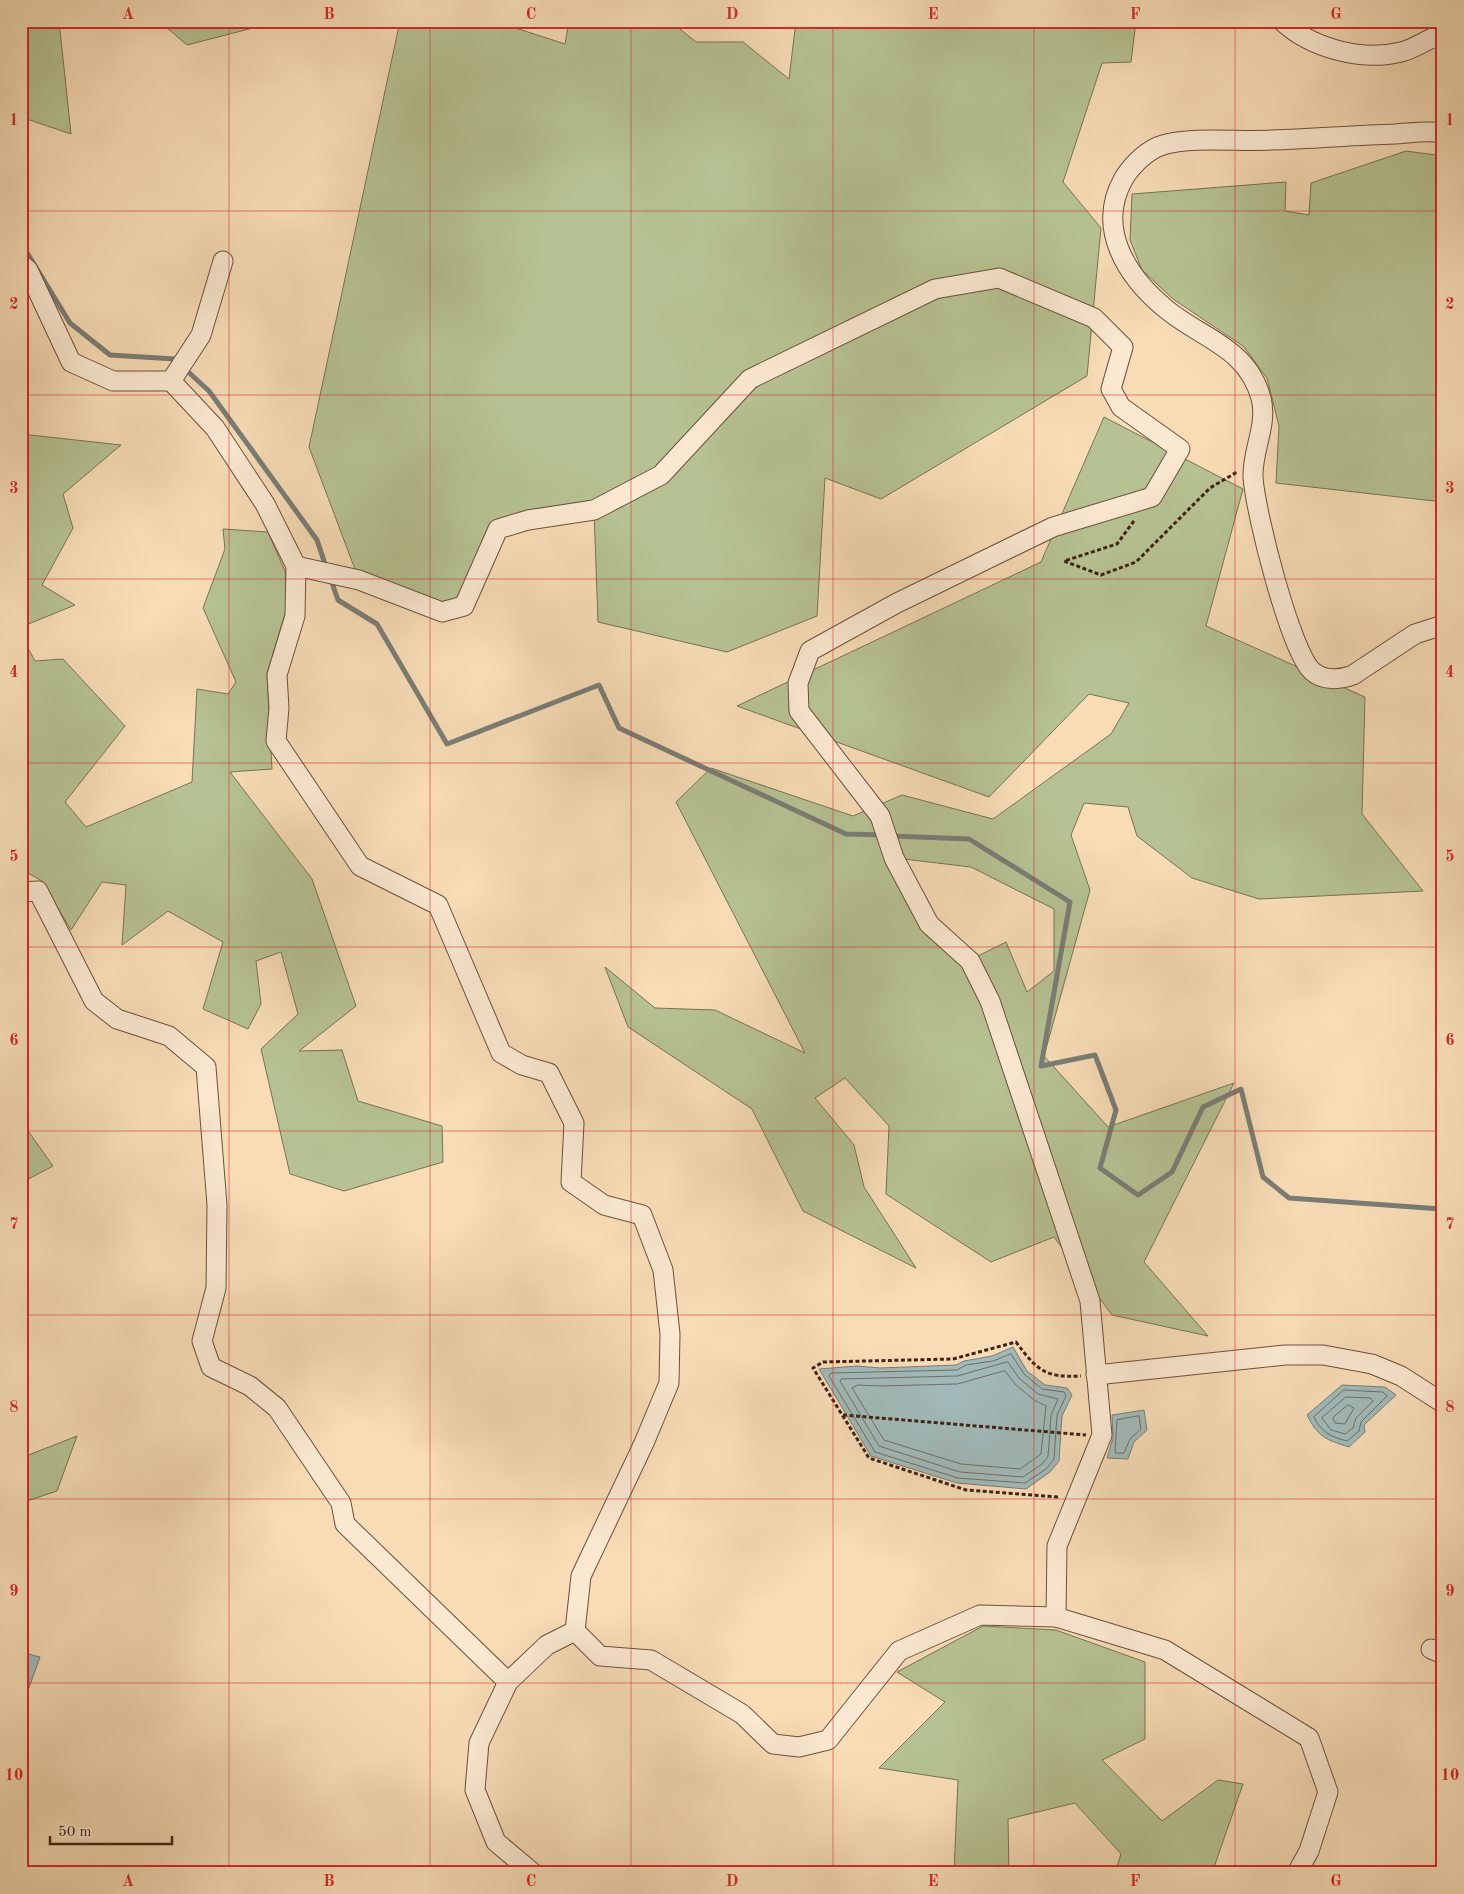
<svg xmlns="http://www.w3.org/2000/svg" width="1464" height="1894" font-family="'Old Standard TT',serif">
<rect width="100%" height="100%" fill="#f7dcb6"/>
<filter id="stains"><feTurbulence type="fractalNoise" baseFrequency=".004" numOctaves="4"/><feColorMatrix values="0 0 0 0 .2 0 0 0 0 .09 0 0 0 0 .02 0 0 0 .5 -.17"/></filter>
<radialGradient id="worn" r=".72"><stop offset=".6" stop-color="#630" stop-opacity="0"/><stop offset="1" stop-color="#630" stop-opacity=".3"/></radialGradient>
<g fill="#b6c293" stroke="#7a7254" fill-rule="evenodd">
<polygon points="21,21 59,21 71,134 21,117"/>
<polygon points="159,21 280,21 187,45"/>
<polygon points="400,21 494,21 565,44 569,21 670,21 696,42 743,42 789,79 796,21 1136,21 1131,62 1102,63 1063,182 1101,228 1087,376 881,499 825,478 817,616 727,652 598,622 594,510 499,529 464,606 442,612 359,580 309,447"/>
<polygon points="1406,151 1443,156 1443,502 1276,483 1279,426 1267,378 1243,346 1173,299 1142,270 1130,240 1132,194 1286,182 1285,211 1309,215 1311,183"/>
<path d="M1104,417L1243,489L1206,626L1365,697L1362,814L1423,891L1259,899L1192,878L1137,836L1128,807L1084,803L1071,835L1090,890L1044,1056L1108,1127L1234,1083L1144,1262L1208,1336L1112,1315L1054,1237L991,1262L886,1194L889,1126L845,1078L815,1098L854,1145L864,1187L916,1268L803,1211L752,1109L628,1027L605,967L655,1008L715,1010L805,1053L676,802L711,768L853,816L902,795L993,819L1111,734L1129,703L1089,694L989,797L737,706L1041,562ZM895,858L971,867L1054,909V971L1027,992L1006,942L970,960L929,924Z"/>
<polygon points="21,434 121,445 63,494 73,528 42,585 75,605 21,627"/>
<polygon points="223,529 268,532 285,571 287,607 267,673 272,769 230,772 312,879 356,1006 299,1051 342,1050 358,1101 442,1126 443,1162 344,1191 290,1174 261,1049 298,1014 281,952 256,961 261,1004 248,1029 203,1009 223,942 168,911 122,945 126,885 102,882 71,930 42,881 26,872 21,864 21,635 35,661 63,659 125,726 65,802 86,827 192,782 197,689 228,694 236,682 203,608 225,549"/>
<polygon points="21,1121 53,1166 21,1183"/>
<polygon points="77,1436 57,1491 21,1503 21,1455 26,1456"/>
<polygon points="983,1626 1056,1630 1145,1662 1145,1739 1102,1760 1162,1821 1218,1780 1243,1784 1212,1873 1115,1873 1121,1854 1075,1803 1008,1819 1009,1873 954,1873 958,1780 879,1768 945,1702 897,1672"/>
</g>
<g fill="#a1b9b8" stroke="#7a7d76">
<polygon points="1013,1347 1027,1371 1045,1385 1067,1388 1072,1395 1062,1416 1059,1461 1050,1472 1026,1489 957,1483 871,1456 819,1369 857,1366 880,1368 956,1365 964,1361 992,1356"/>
<path d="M1342,1385L1385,1387L1396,1395L1364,1425L1365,1432L1349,1447C1326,1440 1318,1437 1307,1415Z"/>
<polygon points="1144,1410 1147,1430 1134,1442 1128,1459 1107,1458 1113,1438 1112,1415"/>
<polygon points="21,1652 40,1657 27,1693 21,1693"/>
</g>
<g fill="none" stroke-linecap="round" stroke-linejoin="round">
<g stroke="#706e66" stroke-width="1">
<polygon points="1011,1354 1024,1374 1042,1389 1064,1392 1066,1396 1057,1415 1054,1459 1046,1469 1025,1483 958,1478 875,1452 829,1376 831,1373 957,1370 966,1365 993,1361"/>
<polygon points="1008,1362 1019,1378 1038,1394 1058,1399 1051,1415 1048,1457 1042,1464 1023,1477 960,1472 879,1446 840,1381 841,1379 957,1376"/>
<polygon points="1005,1371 1016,1385 1034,1400 1046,1406 1041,1454 1020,1469 961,1464 884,1440 852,1388 858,1385 880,1386 957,1384"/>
<path d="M1344,1390L1383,1392L1387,1396L1361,1422L1359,1431L1347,1441C1331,1437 1321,1432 1314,1417Z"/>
<polygon points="1346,1397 1370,1398 1373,1401 1356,1418 1353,1428 1345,1434 1331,1430 1322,1418"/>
<polygon points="1348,1405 1354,1408 1345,1424 1335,1423 1333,1418"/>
<polygon points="1139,1416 1141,1429 1130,1439 1124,1453 1115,1453 1117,1420"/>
</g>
<g stroke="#7a7d76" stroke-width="5">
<polyline points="21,243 70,323 110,355 175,359 178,362"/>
<polyline points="184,368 209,391 317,540 326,567"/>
<polyline points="330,577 338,600 377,624 447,744 599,685 619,728 846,834 883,835"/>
<polyline points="892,836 969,839 1070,902 1041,1066 1095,1055 1116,1110 1100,1168 1138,1195 1172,1172 1203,1107 1241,1089 1263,1177 1289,1198 1441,1209 1443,1220"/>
</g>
<g stroke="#6d503c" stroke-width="21">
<g id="minor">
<path d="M1282,21C1311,48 1362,62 1401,52C1415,49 1428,38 1443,34"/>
<path d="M1443,133C1428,130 1411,133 1395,134C1354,135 1313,139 1272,140C1240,142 1192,136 1163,145C1148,149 1132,165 1124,178C1095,228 1127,277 1166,309C1202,339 1247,347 1261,398C1268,425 1252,450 1253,477C1255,511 1290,650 1312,671C1323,681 1340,680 1353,675L1415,634L1443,625"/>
<polyline points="21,264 28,270 71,362 113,381 171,381 215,428 265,504 296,566 295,616 277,675 279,708 276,741 360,866 438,905 501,1053 522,1065 549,1073 574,1123 571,1182 604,1205 642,1215 663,1270 670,1334 669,1383 644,1443 581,1576 575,1631 547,1645 508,1682 479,1743 475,1790 496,1842 533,1873"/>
<polyline points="171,381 201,335 223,261"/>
<polyline points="296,566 359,580 442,612 464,606 498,529 528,520 594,510 661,475 750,379 935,289 999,278 1094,318 1123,347 1111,389 1121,407 1180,449 1152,497 1053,527 897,603 810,651 798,683 799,711 880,816 894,858 929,924 970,961 990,1001 1090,1301 1102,1435 1057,1546 1056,1617 1165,1650 1309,1738 1328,1792 1309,1851 1297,1873"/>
<polyline points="21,892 38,891 94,1001 117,1019 169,1036 206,1067 217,1205 216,1288 202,1341 211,1367 250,1386 277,1408 341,1503 345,1524 508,1682"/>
<polyline points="1096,1375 1285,1355 1323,1355 1372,1364 1401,1376 1443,1403"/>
<polyline points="575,1631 600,1656 651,1660 742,1714 773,1744 799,1747 828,1740 899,1651 980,1615 1056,1617"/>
<polyline points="1431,1649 1443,1654"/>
</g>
</g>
<g stroke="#3f2214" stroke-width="3" stroke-dasharray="4 2.5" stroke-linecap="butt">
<polyline points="1134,521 1117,544 1064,561 1101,575 1136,562 1210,488 1237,472"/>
<polyline points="843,1415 1086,1435"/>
<path d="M1058,1497L966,1490L869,1458L813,1368L823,1362L953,1359L1016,1342C1037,1370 1045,1378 1081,1376"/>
</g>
<use href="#minor" stroke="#fae8d0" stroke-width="19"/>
</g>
<path fill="none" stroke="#d62828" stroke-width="1" stroke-opacity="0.55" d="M229,21V1873M430,21V1873M631,21V1873M833,21V1873M1034,21V1873M1235,21V1873M21,211H1443M21,395H1443M21,579H1443M21,763H1443M21,947H1443M21,1131H1443M21,1315H1443M21,1499H1443M21,1683H1443"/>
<rect width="1464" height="1894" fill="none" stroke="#f7dcb6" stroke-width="55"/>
<path d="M50 1836v8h122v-8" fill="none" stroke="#3f2214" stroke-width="2.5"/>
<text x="58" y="1836" font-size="15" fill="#3f2214" stroke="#fae8d0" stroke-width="4" paint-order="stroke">50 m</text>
<rect x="28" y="28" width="1408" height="1838" fill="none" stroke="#d62828" stroke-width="2"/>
<g font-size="16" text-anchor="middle" font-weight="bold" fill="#d62828">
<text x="128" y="19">A</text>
<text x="329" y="19">B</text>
<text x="531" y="19">C</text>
<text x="732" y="19">D</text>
<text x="933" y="19">E</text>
<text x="1135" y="19">F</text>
<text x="1336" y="19">G</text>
<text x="14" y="125">1</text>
<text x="1450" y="125">1</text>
<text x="14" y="309">2</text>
<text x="1450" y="309">2</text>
<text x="14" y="493">3</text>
<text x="1450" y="493">3</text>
<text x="14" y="677">4</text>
<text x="1450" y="677">4</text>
<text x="14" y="861">5</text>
<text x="1450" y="861">5</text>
<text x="14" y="1045">6</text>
<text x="1450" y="1045">6</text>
<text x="14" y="1229">7</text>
<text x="1450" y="1229">7</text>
<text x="14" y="1412">8</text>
<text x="1450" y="1412">8</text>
<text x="14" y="1596">9</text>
<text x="1450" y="1596">9</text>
<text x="14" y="1780">10</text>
<text x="1450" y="1780">10</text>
<text x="128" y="1886">A</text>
<text x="329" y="1886">B</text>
<text x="531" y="1886">C</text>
<text x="732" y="1886">D</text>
<text x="933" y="1886">E</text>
<text x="1135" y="1886">F</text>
<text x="1336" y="1886">G</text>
</g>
<rect width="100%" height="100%" filter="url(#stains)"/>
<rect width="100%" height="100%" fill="url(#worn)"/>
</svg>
